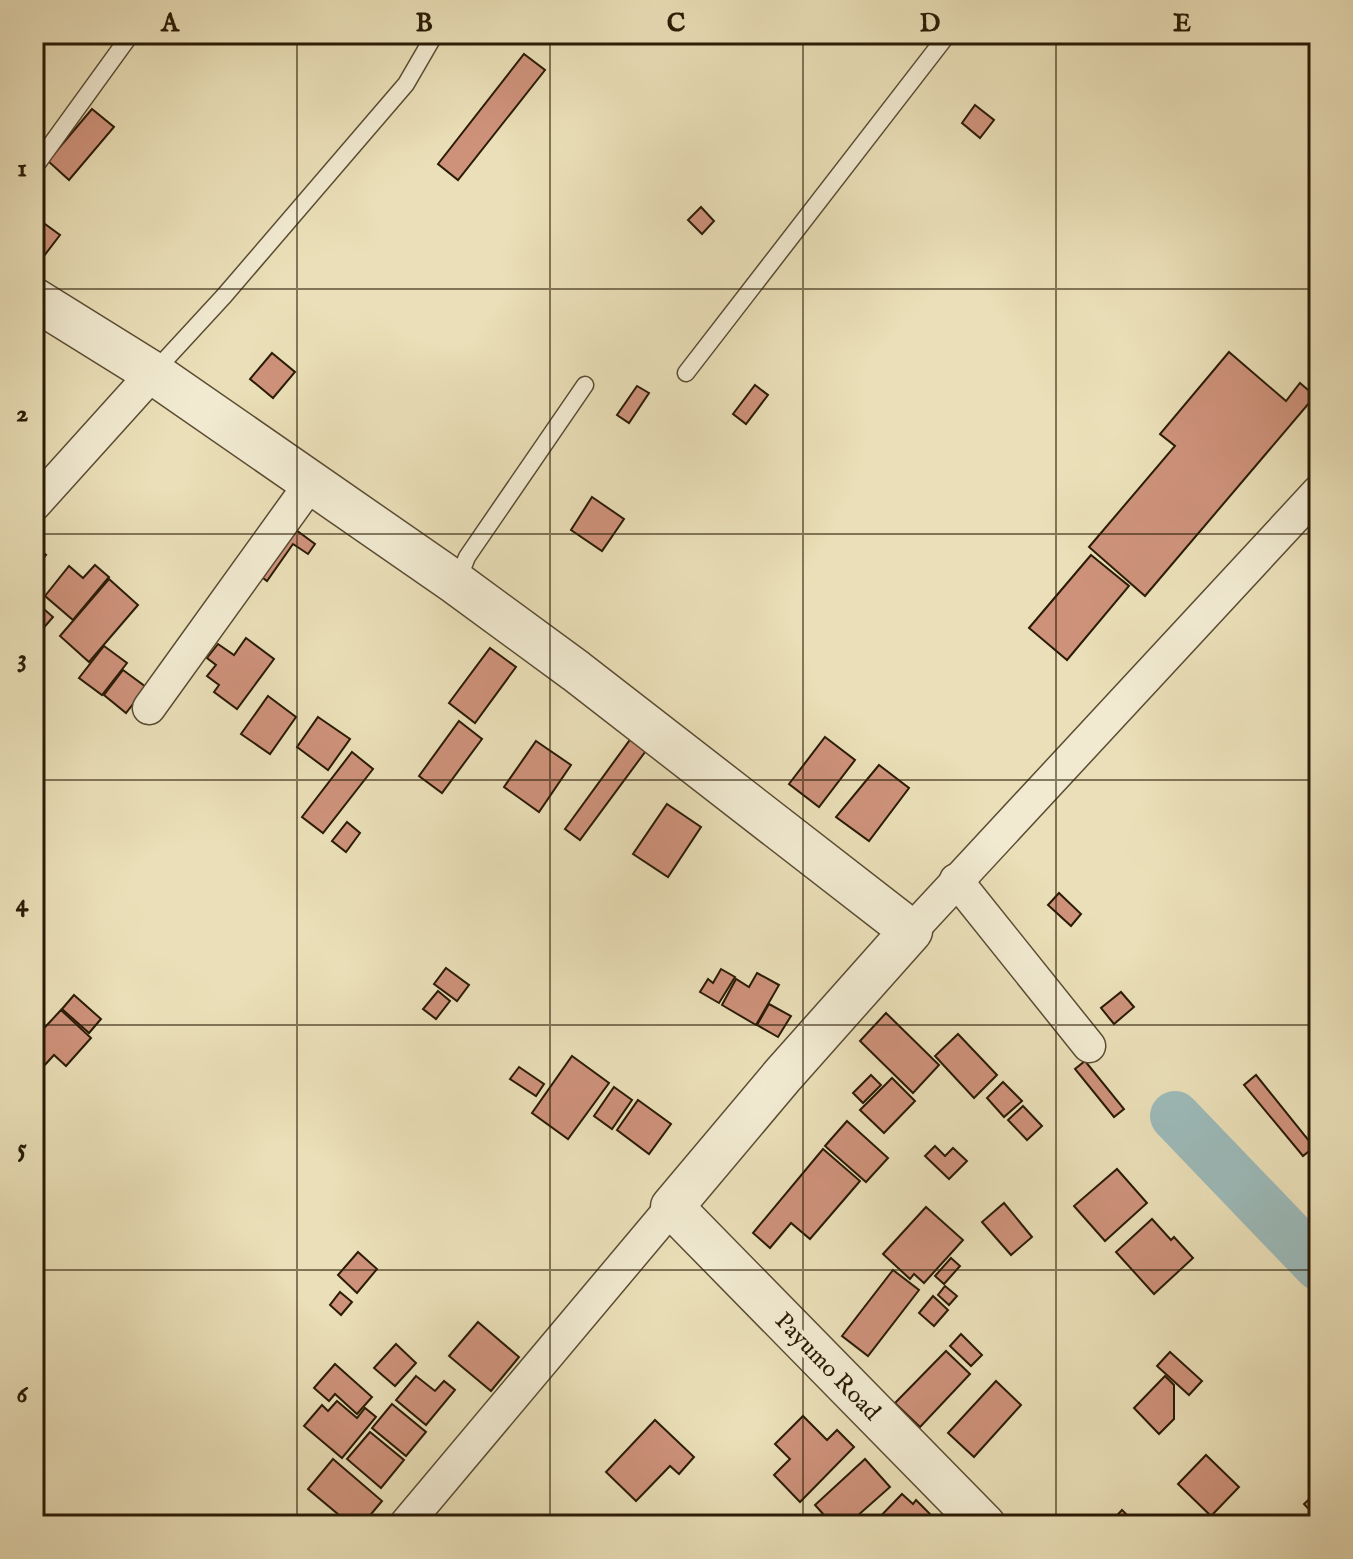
<svg xmlns="http://www.w3.org/2000/svg" width="1353" height="1559" font-family="'IM FELL English',serif">
<rect width="100%" height="100%" fill="#eadfb8"/>
<filter id="stains"><feTurbulence type="fractalNoise" baseFrequency=".0025" numOctaves="4"/><feColorMatrix values="0 0 0 0 .2 0 0 0 0 .09 0 0 0 0 .02 0 0 0 .5 -.17"/></filter>
<radialGradient id="worn" r=".72"><stop offset=".6" stop-color="#630" stop-opacity="0"/><stop offset="1" stop-color="#630" stop-opacity=".3"/></radialGradient>
<g fill="none" stroke-linecap="round" stroke-linejoin="round">
<polyline stroke="#9cbab9" stroke-width="50" points="1175,1116 1319,1266"/>
</g>
<g fill="#ce927b" stroke="#2a1b05" stroke-width="2">
<polygon points="524,54 545,70 458,180 438,164"/>
<polygon points="975,105 994,120 980,138 962,123"/>
<polygon points="92,109 114,127 69,180 48,161"/>
<polygon points="701,207 714,221 702,234 688,220"/>
<polygon points="45,224 60,235 34,269 34,239"/>
<polygon points="1229,352 1286,401 1300,383 1315,396 1145,596 1089,547 1175,446 1160,434"/>
<polygon points="272,353 295,372 273,398 250,379"/>
<polygon points="755,385 768,395 746,424 733,414"/>
<polygon points="637,386 649,393 629,423 617,415"/>
<polygon points="592,497 624,519 602,551 571,530"/>
<polygon points="292,527 315,544 308,554 293,544 267,581 259,575"/>
<polygon points="34,545 46,555 34,570"/>
<polygon points="1091,555 1129,586 1067,660 1029,628"/>
<polygon points="95,565 109,577 73,620 45,596 69,566 83,578"/>
<polygon points="109,579 138,605 89,662 60,636"/>
<polygon points="34,590 42,597 37,603 53,617 41,631 34,626"/>
<polygon points="246,638 274,659 237,709 214,692 219,685 207,676 216,665 207,658 218,644 234,655"/>
<polygon points="104,646 127,663 102,695 79,678"/>
<polygon points="490,648 516,667 475,723 449,703"/>
<polygon points="123,670 146,687 126,713 104,695"/>
<polygon points="268,696 296,717 270,754 241,734"/>
<polygon points="318,717 350,739 328,770 297,747"/>
<polygon points="459,721 482,739 442,793 419,776"/>
<polygon points="632,737 648,748 580,840 565,829"/>
<polygon points="825,737 855,760 819,807 789,784"/>
<polygon points="536,741 571,765 539,812 504,787"/>
<polygon points="352,752 373,769 323,833 302,817"/>
<polygon points="879,765 909,788 869,841 836,817"/>
<polygon points="667,804 701,827 668,877 633,854"/>
<polygon points="347,822 360,833 346,852 332,841"/>
<polygon points="1059,893 1081,914 1071,926 1048,905"/>
<polygon points="446,968 469,985 457,1001 434,984"/>
<polygon points="721,969 735,977 719,1003 700,992 708,979 713,983"/>
<polygon points="757,973 779,985 756,1025 722,1005 736,979 749,987"/>
<polygon points="438,991 450,1001 436,1019 423,1009"/>
<polygon points="1121,992 1134,1007 1114,1024 1101,1008"/>
<polygon points="74,995 101,1019 89,1033 62,1009"/>
<polygon points="769,1004 791,1016 778,1037 757,1025"/>
<polygon points="61,1010 91,1038 66,1066 54,1055 42,1068 34,1061 34,1039"/>
<polygon points="886,1013 939,1065 913,1093 860,1041"/>
<polygon points="958,1034 997,1075 974,1098 935,1056"/>
<polygon points="572,1056 609,1083 568,1139 532,1113"/>
<polygon points="1085,1061 1124,1109 1114,1117 1075,1069"/>
<polygon points="519,1067 544,1084 536,1096 510,1079"/>
<polygon points="871,1075 881,1085 863,1103 853,1093"/>
<polygon points="1256,1075 1314,1147 1303,1156 1244,1085"/>
<polygon points="892,1078 915,1101 884,1133 860,1110"/>
<polygon points="1003,1082 1022,1101 1004,1117 987,1098"/>
<polygon points="614,1087 632,1100 612,1129 594,1116"/>
<polygon points="638,1100 671,1124 649,1154 617,1130"/>
<polygon points="1023,1106 1042,1126 1027,1140 1008,1120"/>
<polygon points="847,1121 888,1158 866,1182 825,1146"/>
<polygon points="935,1146 945,1156 953,1148 967,1161 949,1179 925,1156"/>
<polygon points="823,1149 860,1181 810,1239 791,1223 770,1248 753,1233"/>
<polygon points="1117,1169 1147,1203 1105,1241 1074,1206"/>
<polygon points="1004,1203 1032,1237 1011,1255 982,1222"/>
<polygon points="926,1207 963,1240 924,1283 914,1274 910,1279 883,1254"/>
<polygon points="1152,1219 1171,1240 1174,1237 1193,1258 1154,1294 1116,1252"/>
<polygon points="358,1252 377,1269 357,1293 338,1275"/>
<polygon points="951,1258 960,1266 944,1284 935,1276"/>
<polygon points="893,1270 919,1290 868,1356 842,1336"/>
<polygon points="945,1286 957,1296 949,1305 938,1295"/>
<polygon points="340,1292 352,1302 341,1315 330,1305"/>
<polygon points="933,1296 948,1310 934,1326 919,1313"/>
<polygon points="478,1322 519,1357 491,1391 449,1356"/>
<polygon points="961,1334 982,1355 971,1366 950,1346"/>
<polygon points="396,1344 416,1363 395,1386 374,1368"/>
<polygon points="946,1351 970,1374 920,1427 895,1403"/>
<polygon points="1170,1352 1202,1381 1189,1395 1157,1366"/>
<polygon points="335,1364 372,1397 357,1414 335,1394 329,1401 314,1388"/>
<polygon points="416,1376 435,1391 444,1381 455,1390 426,1425 396,1400"/>
<polygon points="1165,1376 1174,1385 1174,1419 1159,1434 1134,1408"/>
<polygon points="996,1381 1021,1405 974,1457 948,1433"/>
<polygon points="337,1401 357,1418 365,1408 376,1417 342,1458 304,1426 322,1405 328,1411"/>
<polygon points="392,1404 426,1432 406,1456 372,1428"/>
<polygon points="803,1416 827,1440 837,1430 854,1447 800,1502 774,1475 790,1459 775,1444"/>
<polygon points="655,1420 694,1457 679,1474 670,1466 636,1501 606,1472"/>
<polygon points="370,1432 404,1460 381,1488 347,1459"/>
<polygon points="1206,1455 1239,1487 1211,1516 1178,1484"/>
<polygon points="333,1459 382,1501 362,1525 351,1525 308,1489"/>
<polygon points="865,1459 890,1487 847,1525 833,1525 815,1505"/>
<polygon points="1319,1490 1319,1520 1304,1504"/>
<polygon points="902,1494 913,1504 916,1500 933,1517 926,1525 872,1525"/>
<polygon points="1122,1510 1134,1522 1131,1525 1108,1525"/>
</g>
<g fill="none" stroke-linecap="round" stroke-linejoin="round">
<g stroke="#5a4c32" stroke-width="19">
<g id="service">
<polyline points="34,168 131,34"/>
<polyline points="153,373 224,296 406,84 435,34"/>
<polyline points="686,373 948,34"/>
<polyline points="457,582 467,557 585,385"/>
</g>
</g>
<g stroke="#5a4c32" stroke-width="35">
<g id="minor">
<polyline points="34,505 153,373"/>
<polyline points="149,708 311,483"/>
<polyline points="956,880 1089,1046"/>
<polyline points="911,931 1319,491"/>
<polyline points="405,1525 672,1207"/>
</g>
</g>
<g stroke="#5a4c32" stroke-width="45">
<polyline id="tertiary" points="34,299 153,373 456,583 576,671 911,931 783,1075 672,1207 984,1525"/>
</g>
<use href="#service" stroke="#f1ead1" stroke-width="16"/>
<use href="#minor" stroke="#f1ead1" stroke-width="32"/>
<use href="#tertiary" stroke="#f1ead1" stroke-width="42"/>
</g>
<path fill="none" stroke="#2a1b05" stroke-width="2" stroke-opacity="0.55" d="M297,34V1525M550,34V1525M803,34V1525M1056,34V1525M34,289H1319M34,534H1319M34,780H1319M34,1025H1319M34,1270H1319"/>
<g text-anchor="middle" stroke-width="8" stroke-linejoin="round" paint-order="stroke">
<g font-size="24" fill="#2a1b05" stroke="#f1ead1">
<text transform="translate(828 1366) rotate(46)" y="8">Payumo Road</text>
</g>
</g>
<rect width="1353" height="1559" fill="none" stroke="#eadfb8" stroke-width="88"/>
<rect x="44" y="44" width="1265" height="1471" fill="none" stroke="#2a1b05" stroke-width="3"/>
<g font-size="26" text-anchor="middle" font-weight="bold" fill="#2a1b05">
<text x="170" y="31">A</text>
<text x="424" y="31">B</text>
<text x="676" y="31">C</text>
<text x="930" y="31">D</text>
<text x="1182" y="31">E</text>
<text x="22" y="176">1</text>
<text x="22" y="421">2</text>
<text x="22" y="666">3</text>
<text x="22" y="911">4</text>
<text x="22" y="1156">5</text>
<text x="22" y="1402">6</text>
</g>
<rect width="100%" height="100%" filter="url(#stains)"/>
<rect width="100%" height="100%" fill="url(#worn)"/>
</svg>
